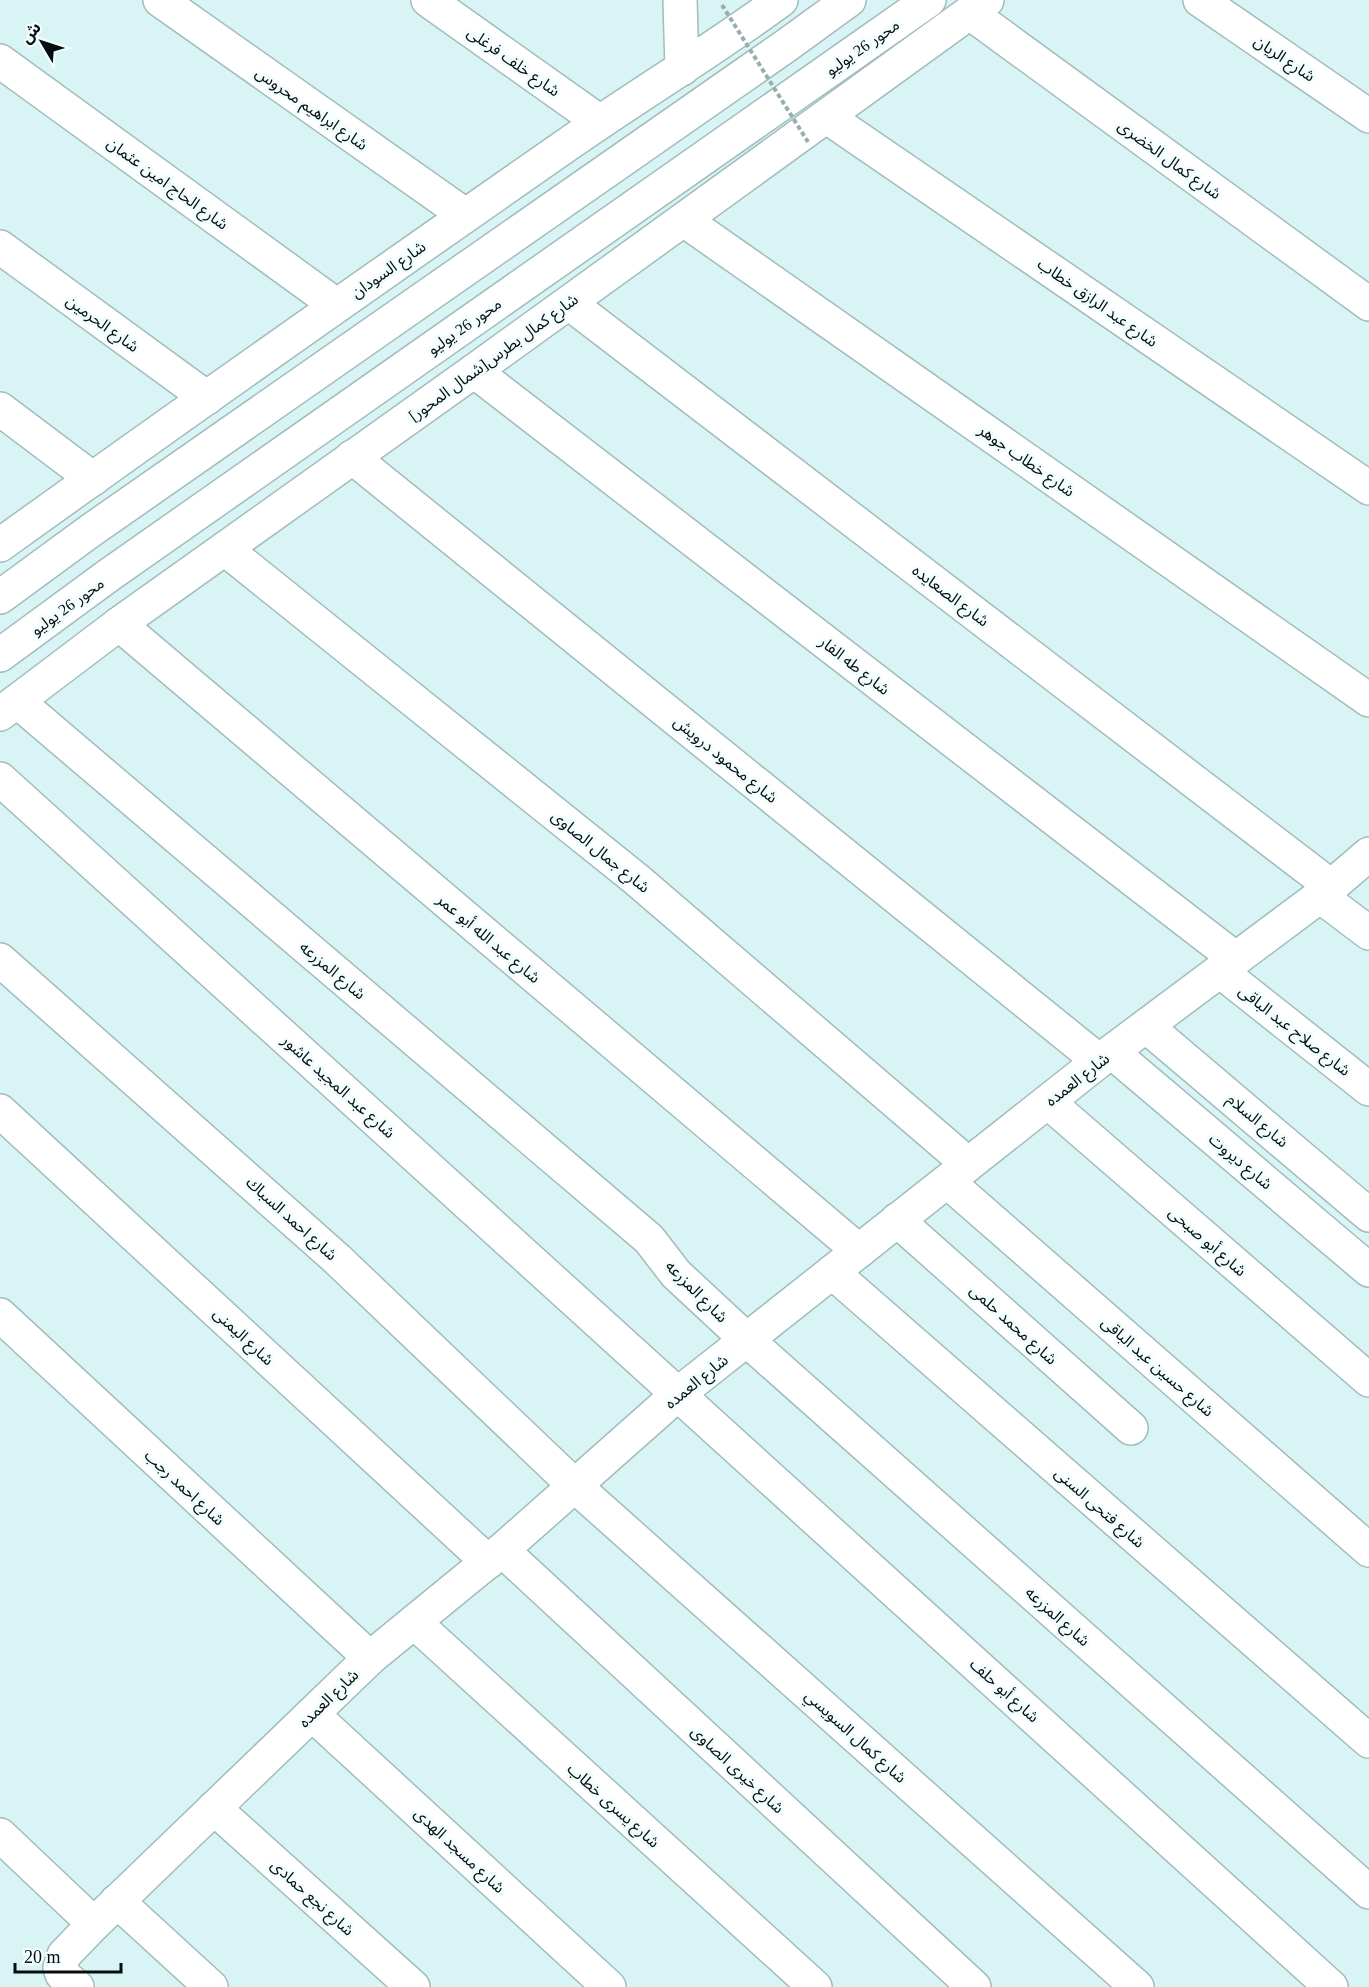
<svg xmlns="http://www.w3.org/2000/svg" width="1369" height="1987" font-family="'Times New Roman','Noto Sans Arabic',serif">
<rect width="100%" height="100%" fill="#d8f4f5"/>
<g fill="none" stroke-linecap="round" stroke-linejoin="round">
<g stroke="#a2bcbd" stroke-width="36">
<g id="street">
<polyline points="160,0 465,215"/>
<polyline points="428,0 600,122"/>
<polyline points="680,0 682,69"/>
<polyline points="1200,0 1369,116"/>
<polyline points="970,13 1369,304"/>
<polyline points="0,61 336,305"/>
<polyline points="827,117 1369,488"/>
<polyline points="684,220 1369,700"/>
<polyline points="0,247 207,398"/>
<polyline points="569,303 1332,887"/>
<polyline points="474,371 1236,959"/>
<polyline points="0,409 93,479"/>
<polyline points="352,457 1099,1061"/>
<polyline points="225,549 636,879 968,1164"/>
<polyline points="119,624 859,1251"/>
<polyline points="17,701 649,1239 676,1274 747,1340 1369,1892"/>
<polyline points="0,779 1331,1987"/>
<polyline points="1320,896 1369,933"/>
<polyline points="0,960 337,1259 575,1486 1137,1987"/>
<polyline points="1220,971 1369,1089"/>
<polyline points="1146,1026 1369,1215"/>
<polyline points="1112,1052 1369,1270"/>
<polyline points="1048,1102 1369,1380"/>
<polyline points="0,1111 488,1562"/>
<polyline points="948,1182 1369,1550"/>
<polyline points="897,1220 1131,1428"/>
<polyline points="832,1272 1369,1741"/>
<polyline points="0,1315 370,1658"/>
<polyline points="502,1550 974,1987"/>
<polyline points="414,1622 815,1987"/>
<polyline points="312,1714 609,1987"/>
<polyline points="214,1808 413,1987"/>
<polyline points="0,1835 94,1924"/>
<polyline points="117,1901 211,1987"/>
<polyline points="77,1987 62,1974 60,1968 64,1955 94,1924 370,1658 502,1550 678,1394 1099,1061 1320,896 1369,854"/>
</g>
</g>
<g stroke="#a2bcbd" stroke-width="36">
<g id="secondary">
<path d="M0,545C189,409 380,275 571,142C640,94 713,50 781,0"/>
<polyline points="0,714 119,624 474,371 987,0"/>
</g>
</g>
<g stroke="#a2bcbd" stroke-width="36">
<g id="highway">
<polyline points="0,597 90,531 787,45 849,0"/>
<polyline points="0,655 109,575 929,0"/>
</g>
</g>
<use href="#street" stroke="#fff" stroke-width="33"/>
<use href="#secondary" stroke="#fff" stroke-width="33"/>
<use href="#highway" stroke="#fff" stroke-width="33"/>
<polyline stroke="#97adae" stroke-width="4" stroke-dasharray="4.5 3" stroke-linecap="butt" points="722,5 808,142"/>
</g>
<g text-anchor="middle" stroke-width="6" stroke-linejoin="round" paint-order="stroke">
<g font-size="16" fill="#060e0f" stroke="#f2fdfe">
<text transform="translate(862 47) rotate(-35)" y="6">محور 26 يوليو</text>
<text transform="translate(1285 58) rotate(34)" y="6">شارع الريان</text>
<text transform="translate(514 61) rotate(35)" y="6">شارع خلف فرغلى</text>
<text transform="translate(312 108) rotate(35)" y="6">شارع ابراهيم محروس</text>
<text transform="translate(1170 159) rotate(36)" y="6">شارع كمال الخضرى</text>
<text transform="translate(168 183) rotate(36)" y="6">شارع الحاج امين عثمان</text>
<text transform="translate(388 269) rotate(-35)" y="6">شارع السودان</text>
<text transform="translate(1098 302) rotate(35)" y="6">شارع عبد الرازق خطاب</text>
<text transform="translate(103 323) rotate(36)" y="6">شارع الحرمين</text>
<text transform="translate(464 326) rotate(-35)" y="6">محور 26 يوليو</text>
<text transform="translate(493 357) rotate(-36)" y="6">شارع كمال بطرس[شمال المحور]</text>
<text transform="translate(1027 460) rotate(35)" y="6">شارع خطاب جوهر</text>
<text transform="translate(951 595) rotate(37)" y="6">شارع الصعايده</text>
<text transform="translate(67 606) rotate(-36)" y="6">محور 26 يوليو</text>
<text transform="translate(855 665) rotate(38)" y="6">شارع طه الفار</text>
<text transform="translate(726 759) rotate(39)" y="6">شارع محمود درويش</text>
<text transform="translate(601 851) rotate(39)" y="6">شارع جمال الصاوى</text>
<text transform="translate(489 938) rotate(40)" y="6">شارع عبد الله أبو عمر</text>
<text transform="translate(333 970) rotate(40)" y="6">شارع المزرعه</text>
<text transform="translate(1295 1030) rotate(38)" y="6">شارع صلاح عبد الباقى</text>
<text transform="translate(1077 1079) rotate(-38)" y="6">شارع العمده</text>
<text transform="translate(339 1086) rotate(42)" y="6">شارع عبد المجيد عاشور</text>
<text transform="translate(1258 1120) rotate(40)" y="6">شارع السلام</text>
<text transform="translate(1241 1161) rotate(40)" y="6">شارع ديروت</text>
<text transform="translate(292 1218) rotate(42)" y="6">شارع احمد السباك</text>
<text transform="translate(1208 1241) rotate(41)" y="6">شارع أبو صبحى</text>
<text transform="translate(697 1291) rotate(45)" y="6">شارع المزرعه</text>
<text transform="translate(1014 1324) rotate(42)" y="6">شارع محمد حلمى</text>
<text transform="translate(244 1336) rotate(43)" y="6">شارع اليمنى</text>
<text transform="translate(1158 1366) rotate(41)" y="6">شارع حسين عبد الباقى</text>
<text transform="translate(696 1381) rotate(-39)" y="6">شارع العمده</text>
<text transform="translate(185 1487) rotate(43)" y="6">شارع احمد رجب</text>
<text transform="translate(1100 1507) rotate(41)" y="6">شارع فتحى السنى</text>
<text transform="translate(1058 1616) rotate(42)" y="6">شارع المزرعه</text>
<text transform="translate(1005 1690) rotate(42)" y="6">شارع أبو حلف</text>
<text transform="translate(328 1698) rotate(-44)" y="6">شارع العمده</text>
<text transform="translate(856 1736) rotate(42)" y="6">شارع كمال السويسي</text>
<text transform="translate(738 1769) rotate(43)" y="6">شارع خيرى الصاوى</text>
<text transform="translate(614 1805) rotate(42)" y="6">شارع يسرى خطاب</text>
<text transform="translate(460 1850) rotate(43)" y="6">شارع مسجد الهدى</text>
<text transform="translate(313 1897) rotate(42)" y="6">شارع نجع حمادى</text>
</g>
</g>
<g transform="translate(42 42) rotate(309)" stroke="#f2fdfe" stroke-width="4.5" paint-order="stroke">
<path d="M0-4.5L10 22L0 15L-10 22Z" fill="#060e0f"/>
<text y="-9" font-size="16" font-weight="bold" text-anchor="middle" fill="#060e0f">ش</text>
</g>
<path d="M15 1963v9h106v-9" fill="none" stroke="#060e0f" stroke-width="3"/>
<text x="24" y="1963" font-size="18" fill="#060e0f" stroke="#f2fdfe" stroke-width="4.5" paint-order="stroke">20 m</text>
</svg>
